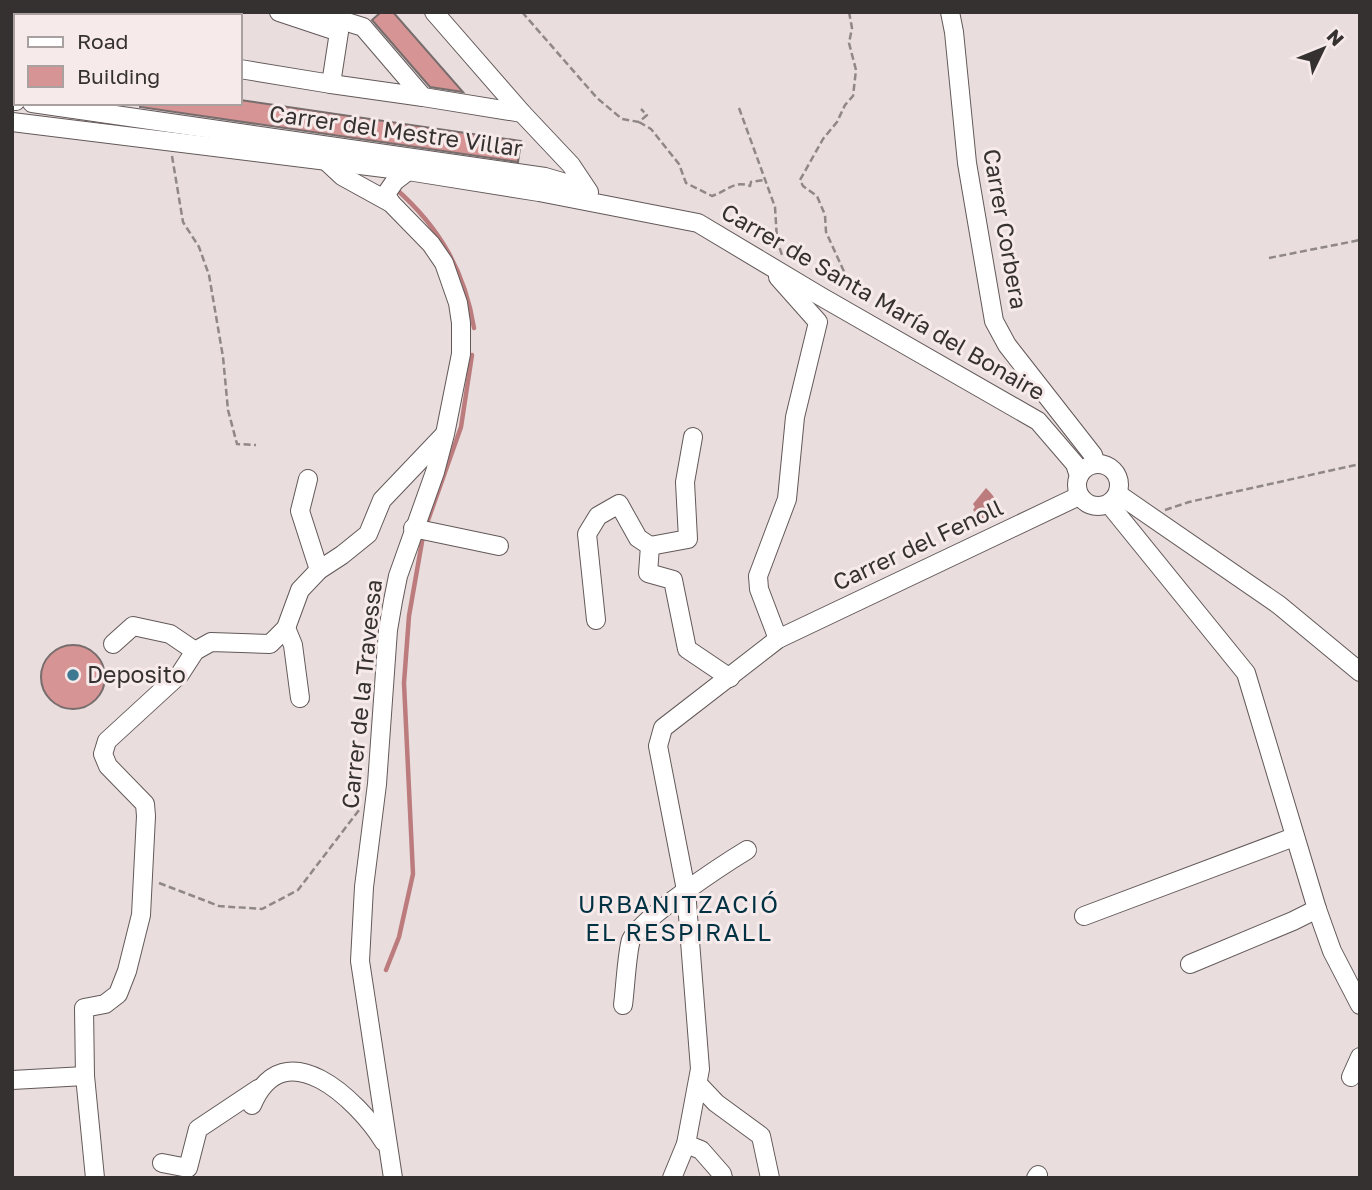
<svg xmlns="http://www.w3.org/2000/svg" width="1372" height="1190" font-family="'Golos Text',sans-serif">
<rect width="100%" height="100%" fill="#e9dddd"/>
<path fill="#bc7c7e" d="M986,488C1000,502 1001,508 984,521L973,510L975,507L973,504Z"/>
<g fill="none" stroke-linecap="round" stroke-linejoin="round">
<g stroke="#bc7c7e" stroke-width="4.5">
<path d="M396,189C439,227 465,271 474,328"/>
<polyline points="426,526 461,427 472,355"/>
<polyline points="386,970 399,937 413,874 404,683 409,616 423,536"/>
</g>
</g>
<g fill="#d69495" stroke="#776d6d" stroke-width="2">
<polygon points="381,12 393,12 463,92 430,87 372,20"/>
<polygon points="240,100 521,141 518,162 140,107 140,103 240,103"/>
<circle cx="73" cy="677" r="32"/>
</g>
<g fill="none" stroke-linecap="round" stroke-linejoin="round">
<g stroke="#635959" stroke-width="20">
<g id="minor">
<polyline points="315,12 363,27 423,97 331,84"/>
<polyline points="434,12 522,113 571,165 589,192"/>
<polyline points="950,12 954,32 967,163 994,321 1007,345 1093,455 1096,464"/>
<polyline points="57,16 59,12"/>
<polyline points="12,36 16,37"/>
<polyline points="240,69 331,84 339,32 279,12"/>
<polyline points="423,97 522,113"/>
<polyline points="12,100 16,101"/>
<polyline points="32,103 545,177 586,189"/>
<polyline points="12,122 408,171 539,192 698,223 820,296 1038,421 1075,464 1079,476"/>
<polyline points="327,162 342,176 391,203 431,244 444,263 458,303 461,323 461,354 445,434 435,472 398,576 393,601 388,630 377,784 364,887 360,961 393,1178"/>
<polyline points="391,203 386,194 395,181 408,171"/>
<circle cx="1098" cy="485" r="21"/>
<polyline points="308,479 300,511 319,570"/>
<polyline points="1118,494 1279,605 1360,672"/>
<polyline points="1109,504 1246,673 1317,909 1332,951 1360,1005"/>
<polyline points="413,528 499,546"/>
<polyline points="650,546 688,539 685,482 693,437"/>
<polyline points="596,620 587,534 598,516 619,504 638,538 650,546 648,573 673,580 687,649 730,678"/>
<polyline points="286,628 293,645 300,698"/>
<polyline points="778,639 759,589 758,576 787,499 795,417 818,322 778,277"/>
<polyline points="113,644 133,626 170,634 195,651"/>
<polyline points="1084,916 1294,837"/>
<polyline points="1190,964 1293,921 1317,909"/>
<path d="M623,1005C625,991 627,952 631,940C640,919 724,864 747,850"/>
<polyline points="1351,1077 1360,1057"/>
<polyline points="12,1080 85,1076"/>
<polyline points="698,1084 716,1103 761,1136 770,1178"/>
<path d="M252,1105C284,1029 358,1100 384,1142"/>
<polyline points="686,1144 701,1150 722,1174 723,1178"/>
<polyline points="162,1163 188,1168 198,1129 258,1089"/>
<polyline points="95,1178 85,1076 84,1008 105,1004 118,994 127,971 141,915 146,816 145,804 108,766 103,754 107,741 180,674 195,651 211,642 270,644 286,628 300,590 319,570 342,555 368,534 382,500 443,436"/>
<polyline points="672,1178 686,1144 700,1069 686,890 658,746 663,728 778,639 1079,496"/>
<polyline points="1036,1178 1038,1175"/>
</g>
</g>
<g stroke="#908888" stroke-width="2.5" stroke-dasharray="7 3.5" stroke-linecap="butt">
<polyline points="522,12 597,98 622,119 639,122 647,115 641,109"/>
<polyline points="739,108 775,207 777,240 782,255"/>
<path d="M639,122L651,129L679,164L686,183L712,196C727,191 734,180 750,186L751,182L764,180"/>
<polyline points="172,156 183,222 199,247 209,275 223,357 228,410 237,444 256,445"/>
<polyline points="1269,258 1360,240"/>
<polyline points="845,292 846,276 826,232 825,215 817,196 803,186 800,180 823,139 837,122 845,105 853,96 856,70 849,43 852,28 849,12"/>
<polyline points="1165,510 1189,502 1360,464"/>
<polyline points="365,645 373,591 381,581"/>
<polyline points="159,883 219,906 262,909 298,890 359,810"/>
</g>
<use href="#minor" stroke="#fff" stroke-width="18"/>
</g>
<circle fill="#3e7991" stroke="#f6eaea" stroke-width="2.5" cx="73" cy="675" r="7"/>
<g text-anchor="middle" stroke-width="6" stroke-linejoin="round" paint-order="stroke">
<g font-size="23" fill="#363131" stroke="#f6eaea">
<text transform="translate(396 131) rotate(8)" y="8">Carrer del Mestre Villar</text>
<text transform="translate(1005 229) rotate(80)" y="8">Carrer Corbera</text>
<text transform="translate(883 302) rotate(30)" y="8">Carrer de Santa María del Bonaire</text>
<text transform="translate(918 545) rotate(-25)" y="8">Carrer del Fenoll</text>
<text transform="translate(362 694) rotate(-84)" y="8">Carrer de la Travessa</text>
</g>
<g font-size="23" fill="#363131" stroke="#f6eaea" text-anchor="start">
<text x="87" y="683">Deposito</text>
</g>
<g font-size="24" letter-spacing="2" fill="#003244" stroke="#f6eaea">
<text x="679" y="913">URBANITZACIÓ<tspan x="679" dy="28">EL RESPIRALL</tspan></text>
</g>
</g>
<rect width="1372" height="1190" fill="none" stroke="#363131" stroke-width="28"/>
<rect x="14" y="14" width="228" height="91" fill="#f6eaea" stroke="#a9a0a0" stroke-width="2"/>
<rect x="28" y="37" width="35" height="10" fill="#ffffff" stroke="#a9a0a0" stroke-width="2"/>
<text x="77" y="49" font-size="21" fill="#363131">Road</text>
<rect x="28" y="66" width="35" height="21" fill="#d69495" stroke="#a9a0a0" stroke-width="2"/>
<text x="77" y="84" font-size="21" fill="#363131">Building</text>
<g transform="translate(1323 49) rotate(47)" stroke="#f6eaea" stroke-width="5" paint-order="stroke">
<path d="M0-5L12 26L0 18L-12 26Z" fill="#363131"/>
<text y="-10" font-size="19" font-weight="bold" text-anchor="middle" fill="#363131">N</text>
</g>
</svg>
